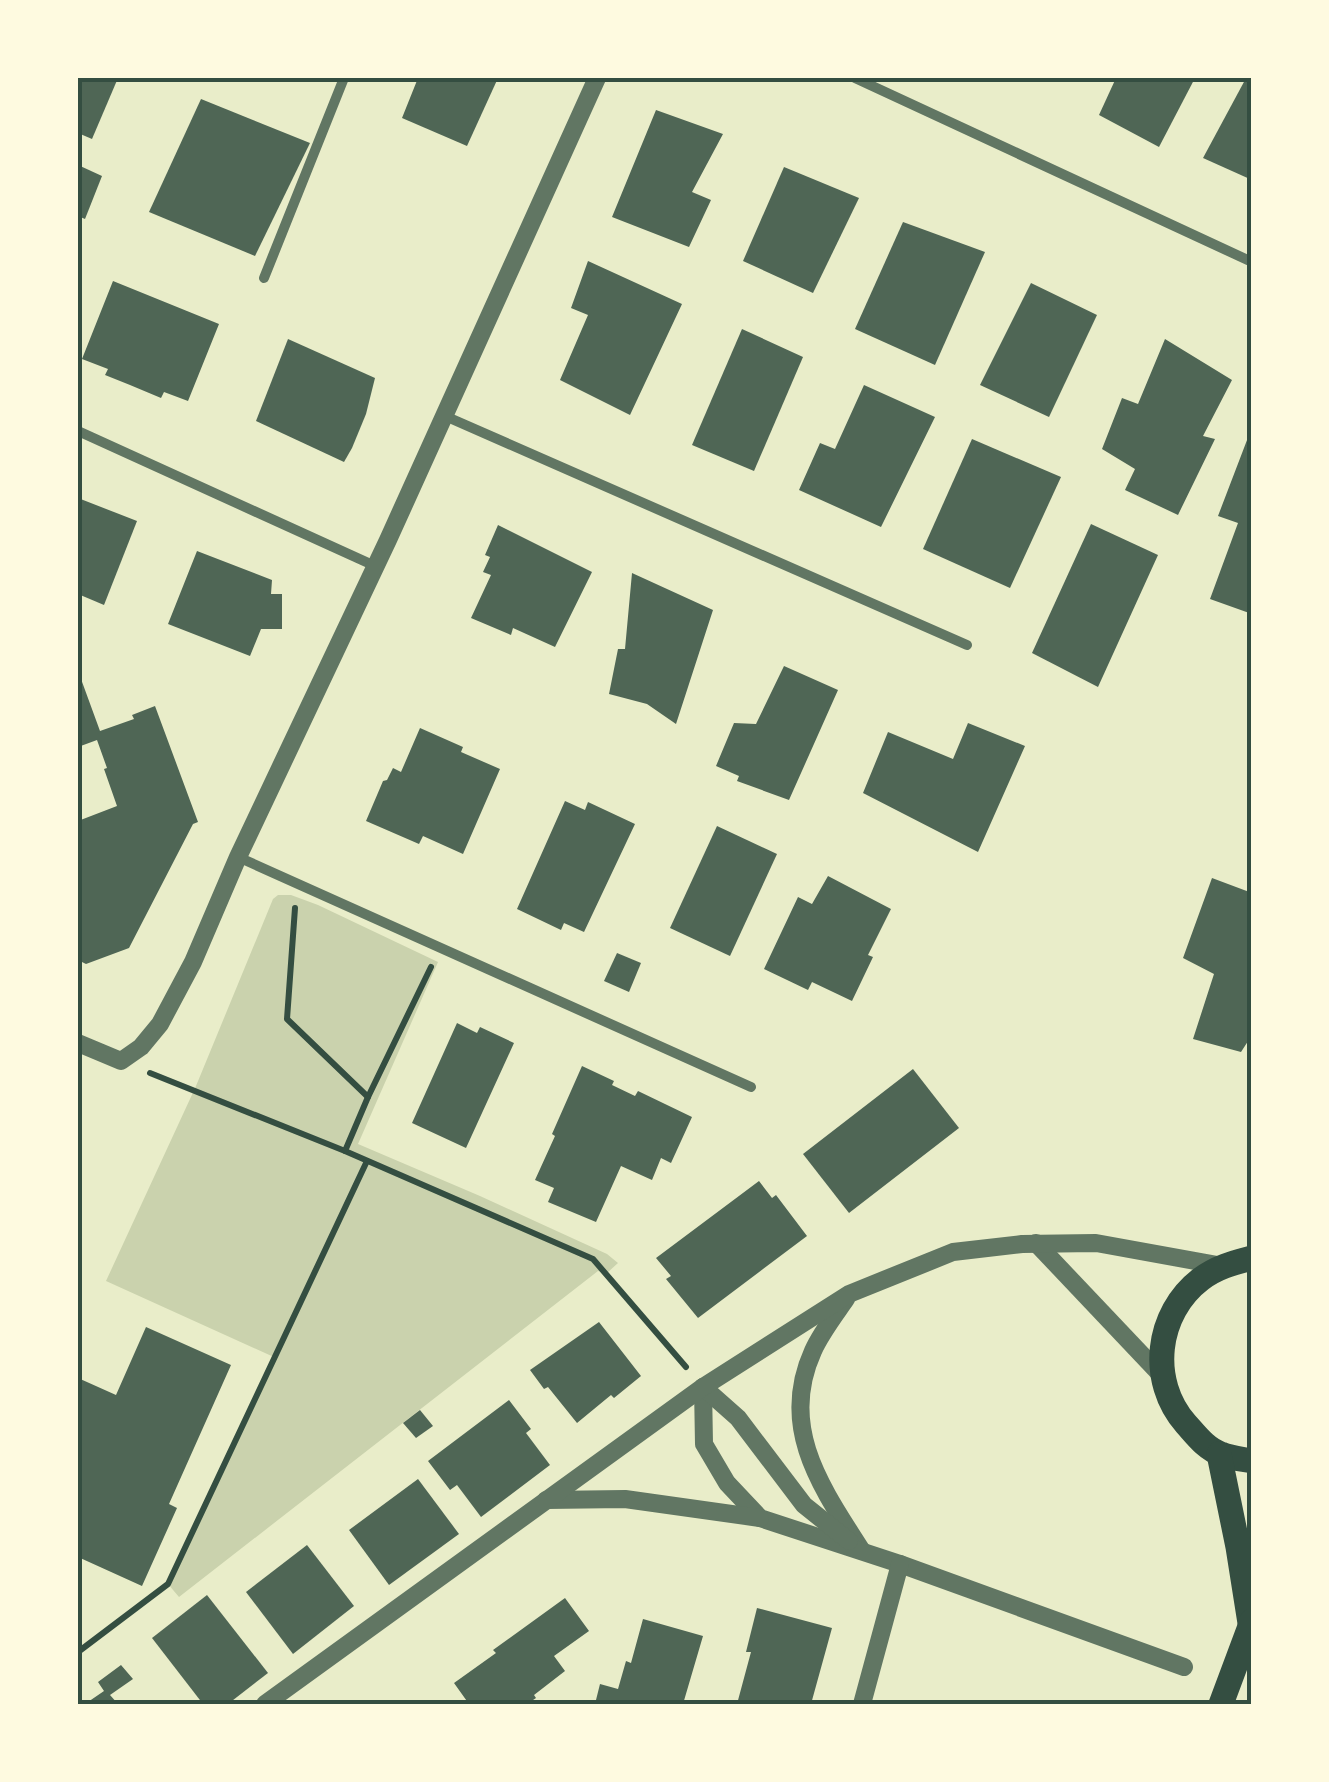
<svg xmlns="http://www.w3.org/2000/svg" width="1329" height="1782" font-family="'Golos Text',sans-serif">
<rect width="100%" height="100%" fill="#e9edc9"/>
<polygon fill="#cad2ad" points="278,895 291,895 318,905 438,962 358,1144 480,1196 607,1254 618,1263 607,1273 598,1271 179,1597 168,1584 276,1358 106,1281 196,1086 273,899"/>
<g fill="#4f6655">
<polygon points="78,78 118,78 92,139 78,133"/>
<polygon points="418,78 498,78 467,146 402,118"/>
<polygon points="1116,78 1195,78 1159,147 1099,115"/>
<polygon points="1245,80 1252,83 1252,180 1203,158"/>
<polygon points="201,99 310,143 255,256 149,212"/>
<polygon points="656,110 723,134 692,192 711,200 689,247 612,217"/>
<polygon points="78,165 102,176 85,219 78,216"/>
<polygon points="784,167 859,198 813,293 743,261"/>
<polygon points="903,222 985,252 935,365 855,329"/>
<polygon points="588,261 682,304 630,415 560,380 588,315 571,308"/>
<polygon points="113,281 219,324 188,401 164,392 161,398 130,385 105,375 108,369 82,359"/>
<polygon points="1031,283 1097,315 1049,417 980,385"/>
<polygon points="742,329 803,357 754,471 692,445"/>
<polygon points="288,339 375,378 366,414 352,448 344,462 256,421"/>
<polygon points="1165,339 1232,380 1203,436 1215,439 1178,515 1125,490 1135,469 1102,449 1122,398 1138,404"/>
<polygon points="864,385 935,417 881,527 799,490 820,443 835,449"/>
<polygon points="1252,427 1252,614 1210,599 1238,523 1218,516"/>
<polygon points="972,439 1061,477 1010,588 923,549"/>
<polygon points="78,498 137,521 104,605 78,594"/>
<polygon points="1091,524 1158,555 1098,687 1032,653"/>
<polygon points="498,525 592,572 555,647 513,628 511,635 471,618 491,575 483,572 490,557 485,555"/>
<polygon points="197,551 272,580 271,594 282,594 282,629 261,629 250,656 168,624"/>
<polygon points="632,573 713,610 676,724 647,704 609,694 618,649 625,649"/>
<polygon points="784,666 838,690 789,800 737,781 739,776 716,766 734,723 756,724"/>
<polygon points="81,679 100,731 134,719 132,715 155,706 198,822 193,824 129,948 86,964 78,960 78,821 117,806 104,769 107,768 97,740 78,747 78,680"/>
<polygon points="968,723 1025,746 978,852 863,793 888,732 953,759"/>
<polygon points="420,728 463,747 461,752 500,769 463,854 423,836 419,844 366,821 383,781 387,780 393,768 401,772"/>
<polygon points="565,801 585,810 588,802 635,824 584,932 564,923 561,930 517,909"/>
<polygon points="717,826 777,854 730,956 670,928"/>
<polygon points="828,876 891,909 868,955 873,957 852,1001 812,982 808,990 764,969 798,897 812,904"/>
<polygon points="1212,878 1252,893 1252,1035 1241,1052 1193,1039 1214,974 1183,958"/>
<polygon points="617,953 641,963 629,992 604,981"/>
<polygon points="457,1023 477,1033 480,1027 514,1043 466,1148 412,1123"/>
<polygon points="582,1066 614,1081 612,1085 635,1096 638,1091 692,1117 671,1163 661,1158 652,1180 621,1166 596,1222 548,1202 554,1188 535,1180 555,1136 552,1134"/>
<polygon points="913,1069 959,1128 849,1213 803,1154"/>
<polygon points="759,1181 772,1198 776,1195 807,1236 698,1318 666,1279 671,1276 656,1258"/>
<polygon points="599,1322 641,1376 614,1398 611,1395 577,1423 548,1387 544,1389 530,1370"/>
<polygon points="146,1327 231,1365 169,1504 177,1508 142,1586 78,1557 79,1488 78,1487 78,1378 116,1395"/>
<polygon points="509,1400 531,1429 526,1433 550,1465 481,1517 457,1485 450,1490 428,1461"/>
<polygon points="420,1410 433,1426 416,1438 403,1423"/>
<polygon points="418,1479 459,1534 389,1585 349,1530"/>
<polygon points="307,1545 354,1606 293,1654 246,1592"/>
<polygon points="207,1595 268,1673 228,1704 203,1704 152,1638"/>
<polygon points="565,1598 589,1631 554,1656 565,1671 534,1695 536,1698 527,1704 469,1704 454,1683 496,1653 493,1650"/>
<polygon points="757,1608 832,1628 811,1704 737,1704 751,1652 746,1652"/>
<polygon points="643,1619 703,1636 683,1704 595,1704 600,1684 618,1689 626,1661 631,1663"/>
<polygon points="121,1665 133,1679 110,1695 118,1704 85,1704 104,1691 98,1682"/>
</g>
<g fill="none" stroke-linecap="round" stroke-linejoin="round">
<g stroke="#344e41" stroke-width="6">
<polyline points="295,908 287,1019 368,1097"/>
<polyline points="150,1073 345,1151 593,1259 686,1367"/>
<polyline points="345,1151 368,1097 431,967"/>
<polyline points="78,1652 168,1584 367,1161"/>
</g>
<g stroke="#617663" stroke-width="10">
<polyline points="855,78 1252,262"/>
<polyline points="264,278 344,78"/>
<polyline points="445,416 967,645"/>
<polyline points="78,431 375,566"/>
<polyline points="238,857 751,1087"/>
</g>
<g stroke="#617663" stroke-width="18">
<polyline points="78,1043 121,1061 141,1047 160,1024 193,962 238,857 388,540 597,78"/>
<polyline points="1036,1243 1162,1376"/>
<path d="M846,1299C835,1315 821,1333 813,1351C778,1428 822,1488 862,1551"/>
<polyline points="703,1387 704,1444 727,1483 760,1518 900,1564 1184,1667"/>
<polyline points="703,1387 738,1418 804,1505 849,1541"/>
<polyline points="546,1500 625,1499 760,1518"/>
<polyline points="265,1704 703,1387 849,1294 953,1252 1022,1244 1096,1243 1223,1266"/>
<polyline points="862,1704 900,1564"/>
</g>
<g stroke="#344e41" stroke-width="25">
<path d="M1252,1258C1233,1263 1217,1267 1201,1279C1156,1313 1148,1381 1186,1424C1196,1435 1206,1449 1221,1454C1230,1458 1242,1459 1252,1461"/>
<polyline points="1219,1454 1238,1547 1250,1623"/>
<polyline points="1221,1704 1252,1621"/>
</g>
</g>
<rect width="1329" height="1782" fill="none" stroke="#fefae0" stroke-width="160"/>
<rect x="80" y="80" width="1169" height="1622" fill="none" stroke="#344e41" stroke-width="4"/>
</svg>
